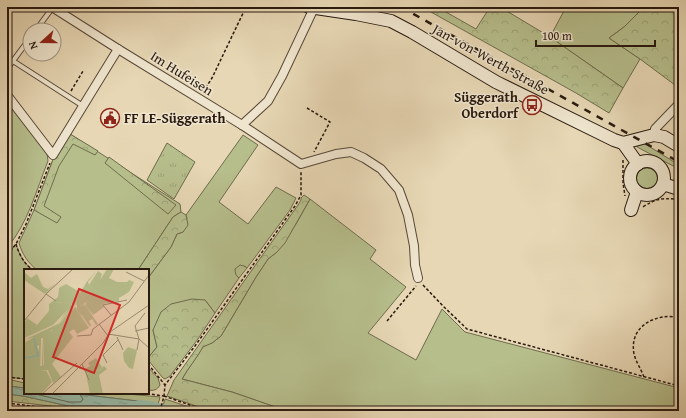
<svg xmlns="http://www.w3.org/2000/svg" width="686" height="418" font-family="'Gentium Book Plus',serif">
<defs>
<pattern id="forest-crowns" width="20" height="18" patternUnits="userSpaceOnUse"><rect width="20" height="18" fill="#b6be8c"/><path d="M2 6a3 3 0 1 1 6 0M12 15a3 3 0 1 1 6 0" fill="none" stroke="#9ca378"/></pattern>
<pattern id="park-tufts" width="24" height="20" patternUnits="userSpaceOnUse"><rect width="24" height="20" fill="#b6be8c"/><path d="M3 7l-1-3M5 7V3M7 7l1-3M15 17l-1-3M17 17v-4M19 17l1-3" fill="none" stroke="#9ca378"/></pattern>
<pattern id="water-ripples" width="26" height="14" patternUnits="userSpaceOnUse"><rect width="26" height="14" fill="#98baa7"/><path d="M2 4q2-2 4 0t4 0M15 11q2-2 4 0t4 0" fill="none" stroke="#839f8f"/></pattern>
</defs>
<rect width="100%" height="100%" fill="#e7d7b4"/>
<filter id="stains"><feTurbulence type="fractalNoise" baseFrequency=".005" numOctaves="4"/><feColorMatrix values="0 0 0 0 .2 0 0 0 0 .09 0 0 0 0 .02 0 0 0 .5 -.17"/></filter>
<radialGradient id="worn" r=".72"><stop offset=".6" stop-color="#630" stop-opacity="0"/><stop offset="1" stop-color="#630" stop-opacity=".3"/></radialGradient>
<g fill="#b6be8c" stroke="#6f6c4d">
<polygon points="566,7 644,7 624,27 609,38 640,59 623,88 550,37"/>
<path d="M7,100L47,153L48,161C36,191 28,223 7,248Z"/>
<path d="M70,134L180,204L181,212L173,217L138,270H37C28,263 22,254 19,243L34,210L54,157Z"/>
<polygon points="243,135 258,145 219,202 248,224 276,187 296,198 290,210 250,264 247,268 244,266 237,276 239,278 215,313 205,300 153,330 157,347 148,358 148,278 171,247 177,234 183,232 187,218 186,215"/>
<polygon points="642,142 679,165 679,169 637,147 636,144"/>
<circle cx="647" cy="179" r="11"/>
<path d="M310,199L376,250L370,259L406,287L368,333L416,360L442,309L465,332L679,388V411H287L232,392L182,379C188,368 197,358 203,346L212,343L221,336L256,277L268,259L277,252L296,224Z"/>
<path d="M16,244C19,254 24,264 33,270H25V379L7,377V255Z"/>
<polygon points="7,379 25,383 25,388 7,386"/>
<polygon points="69,393 117,393 160,397 158,405 146,402"/>
<polygon points="165,399 201,411 182,411 163,406"/>
<polygon points="18,406 61,411 17,411"/>
</g>
<g fill="url(#forest-crowns)" stroke="#6f6c4d">
<polygon points="422,7 437,7 476,29 490,7 500,7 550,37 623,88 609,113 576,93"/>
<polygon points="644,7 679,7 679,88 640,59 609,38 624,27"/>
<polygon points="70,134 98,151 95,155 73,144 59,166 44,206 61,217 57,223 34,210 54,157"/>
<polygon points="109,157 176,205 168,214 105,163"/>
<path d="M304,195L310,199L285,243L277,252L268,259L256,277L221,336L212,343L203,347C197,358 188,368 182,379L232,392L287,411H211L167,396L174,380L298,205L301,200V198Z"/>
<polygon points="181,212 186,215 188,225 183,232 177,234 171,247 148,278 148,270 138,270 173,217"/>
<path d="M240,265L244,266L247,268L239,278C236,276 235,273 235,269Z"/>
<polygon points="192,299 205,300 215,313 198,339 170,376 165,379 163,378 148,360 148,358 157,347 153,330 161,312 171,304"/>
<path d="M148,367L158,378L160,385C157,390 154,391 148,390Z"/>
<polygon points="7,394 23,396 69,406 104,406 141,411 73,411 51,406 7,401"/>
</g>
<polygon fill="url(#park-tufts)" stroke="#6f6c4d" points="167,143 195,162 174,199 147,180"/>
<polygon fill="url(#water-ripples)" stroke="#6b7a6a" points="7,386 25,388 25,393 69,393 146,402 158,405 156,411 141,411 104,406 69,406 23,396 7,394"/>
<g fill="none" stroke-linecap="round" stroke-linejoin="round">
<polyline stroke="#606a5a" stroke-width="1" points="31,393 69,402 81,402 83,399 81,396 80,393"/>
<polyline stroke="#98baa7" stroke-width="14" points="139,407 149,408 162,411"/>
<g stroke="#584838" stroke-width="6">
<g id="lane">
<polyline points="36,30 53,7"/>
<polyline points="13,61 83,106"/>
<polyline points="7,69 30,38"/>
</g>
</g>
<g stroke="#584838" stroke-width="10">
<g id="street">
<polyline points="52,7 118,49 242,125 301,164 336,154 351,152 364,158 381,169 399,190 408,215 414,246 415,265 418,278"/>
<polyline points="7,95 53,155 83,106 118,49"/>
<polyline points="242,125 268,101 282,76 314,8"/>
<polyline points="654,135 655,129 679,104"/>
</g>
</g>
<g stroke="#28190e" stroke-width="14">
<g id="secondary">
<polyline points="309,7 356,14 391,21 412,32 496,82 614,140 623,143 654,135 664,137 679,146"/>
<polyline points="623,143 638,164"/>
<circle cx="647" cy="178" r="17"/>
<polyline points="663,184 679,189"/>
<polyline points="631,210 637,192"/>
</g>
</g>
<g stroke="#28190e" stroke-width="1.5" stroke-dasharray="3 2" stroke-linecap="butt">
<polyline points="71,91 83,71"/>
<polyline points="203,92 212,78 246,7"/>
<polyline points="307,108 330,122 314,152"/>
<polyline points="623,160 623,183 625,196"/>
<path d="M643,207C655,199 661,198 675,199"/>
<path d="M16,244C19,254 24,264 33,270"/>
<polyline points="7,255 16,244 26,224 50,163"/>
<polyline points="423,285 443,306 467,329 679,386"/>
<polyline points="387,321 416,286"/>
<polyline points="148,364 165,385"/>
<polyline points="7,377 25,379"/>
<path d="M644,377C641,369 636,362 634,354C630,333 644,320 663,317C668,316 674,317 679,317"/>
<polyline points="142,393 164,396"/>
<polyline points="164,396 207,411"/>
<polyline points="7,403 71,411"/>
<polyline points="160,411 164,396 165,385 195,346 295,206 301,195 301,172"/>
</g>
<use href="#lane" stroke="#efe5ce" stroke-width="4"/>
<use href="#street" stroke="#efe5ce" stroke-width="8"/>
<use href="#secondary" stroke="#efe5ce" stroke-width="12"/>
<polyline stroke="#28190e" stroke-width="2.5" stroke-dasharray="7 7" stroke-linecap="butt" points="401,7 679,162"/>
</g>
<defs>
<g id="bus-ring" transform="scale(1)"><circle r="9.5" fill="#efe5ce" stroke="#8f2418" stroke-width="1.5"/><path d="M-5-6H5V4H4V6H2V4H-2V6H-4V4H-5ZM-3.5-4V0h7V-4ZM-3.5 1.2v1.5H-2V1.2ZM2 1.2v1.5H3.5V1.2Z" fill="#8f2418"/></g>
<g id="civic-ring" transform="scale(1)"><circle r="9.5" fill="#efe5ce" stroke="#8f2418" stroke-width="1.5"/><path d="M-.6-6.5H3V-4.5H.6V-3L4-1V1h2V6H-6V1h2V-1L-.6-3ZM-1.2 2.5V6h2.4V2.5Z" fill="#8f2418"/></g>
</defs>
<g fill-rule="evenodd">
<use href="#bus-ring" x="532" y="105"/>
<use href="#civic-ring" x="110" y="118"/>
</g>
<g text-anchor="middle" stroke-width="3" stroke-linejoin="round" paint-order="stroke">
<g font-size="14" fill="#28190e" stroke="#efe5ce">
<text transform="translate(491 59) rotate(29)" y="5">Jan-von-Werth-Straße</text>
<text transform="translate(182 73) rotate(32)" y="5">Im Hufeisen</text>
</g>
<g font-size="14" font-weight="bold" fill="#28190e" stroke="#efe5ce" text-anchor="end">
<text x="518" y="102">Süggerath<tspan x="518" dy="16">Oberdorf</tspan></text>
<text x="124" y="123" text-anchor="start">FF LE-Süggerath</text>
</g>
</g>
<g transform="translate(24 269)">
<rect width="125" height="125" fill="#e7d7b4"/>
<path d="M74,0L64,13L65,16L74,2L78,5L76,11L83,0H90L85,9L93,13H103L105,11L110,13L105,23L95,29V32L79,35L80,38L69,46L61,35L63,33L52,36L53,33L44,46L35,54L50,37L62,14ZM42,15L56,23L51,31L49,34L31,33L47,35V37L29,56L0,69V55L3,49L13,56L25,42V35L34,28L35,19ZM61,36L74,55L72,56L68,50L65,52L67,56L66,58L57,45L55,37ZM52,40L65,59L53,65L50,60L45,63L49,68L28,95L37,108L29,114L24,101L16,102V97H20L19,69H17V76L13,77L15,86L9,89L6,86L0,88V74L10,68L0,71L34,55L32,60L26,62L32,64ZM72,89L78,98L74,102L69,95L66,97L64,94Z" fill="#b6be8c"/>
<path d="M0,3L7,9L13,5L19,18L24,20L31,15L21,25L0,11ZM67,7L50,36L47,35L49,38L36,51L47,36L31,32L49,34ZM63,33L59,35L63,37L68,46L61,36L55,37L59,40L57,46L66,59L52,40L37,60L32,64L27,63L34,55L25,61V60L36,54L51,38L53,40V35ZM17,69L16,102H22L18,97V69L19,95L28,113L17,125H0V87L4,85L9,89L13,88ZM104,78L113,81L109,100L105,99L100,92L99,84ZM69,95L74,102L80,97L83,100L75,106L79,125H66L61,100Z" fill="#b6be8c"/>
<path fill="none" stroke="#98baa7" stroke-width="2" d="M0,89L14,87L10,69"/>
<path fill="none" stroke="#9b8b72" stroke-width="1" d="M102,3L120,12M22,25L32,32M87,46L79,36L103,31M0,52L23,24L49,0M75,55L84,67M111,62L125,59M84,65L115,70L125,79M53,67L67,66L69,60L105,33L125,6M93,68L99,81M113,81L115,70L111,57L121,44M83,94L79,86L94,71M58,95L65,111M18,125L53,94M28,125L79,74L86,63L125,36"/>
<path fill="#d62828" fill-opacity="0.15" stroke="#d62828" stroke-width="2" d="M55,20L96,36L70,104L29,88Z"/>
<rect width="125" height="125" fill="none" stroke="#28190e" stroke-width="2"/>
</g>
<rect width="686" height="418" fill="none" stroke="#e7d7b4" stroke-width="24"/>
<rect x="8" y="8" width="670" height="402" fill="none" stroke="#28190e" stroke-width="2"/>
<rect x="12" y="12" width="662" height="394" fill="none" stroke="#28190e"/>
<g transform="translate(42 42) rotate(249)"><circle r="19" fill="#efe5ce" stroke="#9f9381"/>
<path d="M0-3L7 15L0 10L-7 15Z" fill="#8f2418"/>
<text y="-6" font-size="11" font-weight="bold" text-anchor="middle" fill="#28190e">N</text>
</g>
<path d="M536 40v6h119v-6" fill="none" stroke="#28190e" stroke-width="2"/>
<text x="542" y="40" font-size="12" fill="#28190e" stroke="#efe5ce" stroke-width="3" paint-order="stroke">100 m</text>
<rect width="100%" height="100%" filter="url(#stains)"/>
<rect width="100%" height="100%" fill="url(#worn)"/>
</svg>
